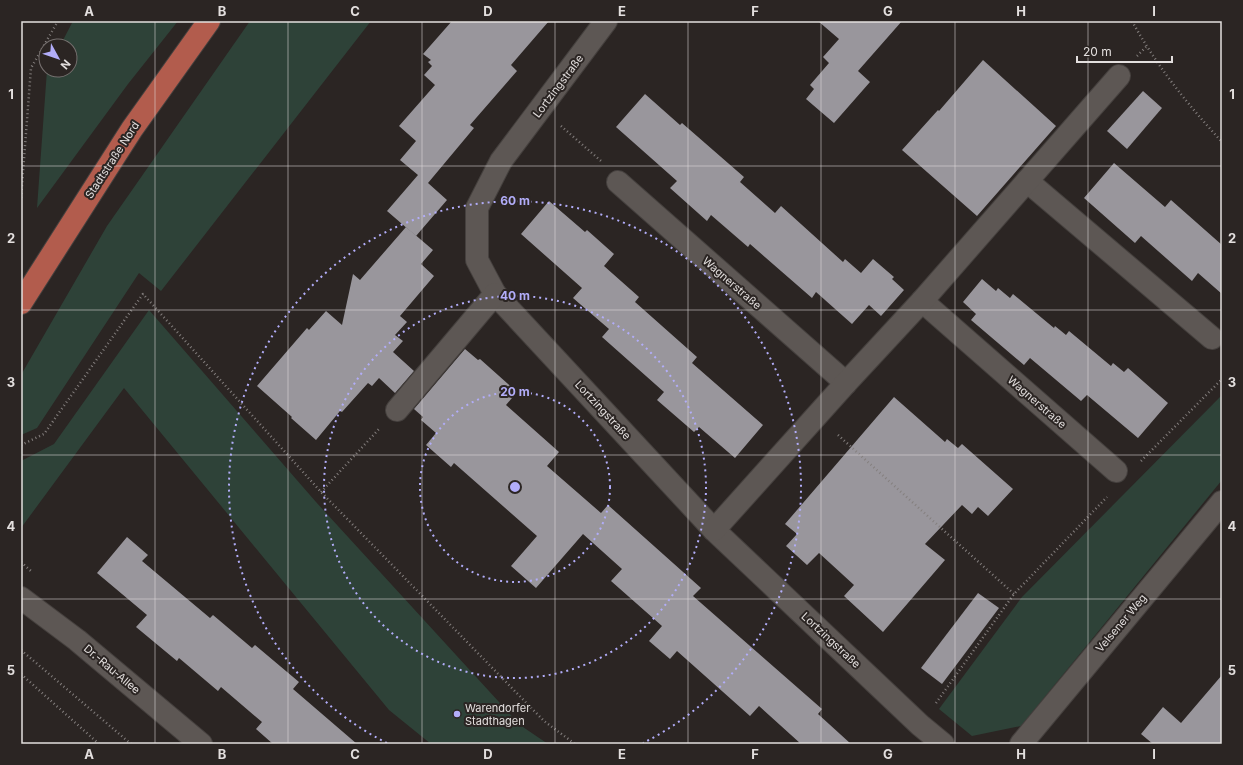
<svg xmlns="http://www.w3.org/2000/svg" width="1243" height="765" font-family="Inter,sans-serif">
<rect width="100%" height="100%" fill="#2b2523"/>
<g fill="#2e4238">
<polygon points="73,21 178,21 128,84 37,208 47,70 70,70 70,46 60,46"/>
<polygon points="250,21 371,21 161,291 139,273 37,428 21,435 21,375 107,226"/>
<polygon points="149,310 316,502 520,725 548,744 431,744 389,710 124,388 21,528 21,461 54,444"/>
<polygon points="1222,395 1222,480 1021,726 972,736 939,709 1022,597"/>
</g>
<g fill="#99969c">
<polygon points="452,21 549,21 511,65 517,71 470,125 474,128 428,183 447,200 416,236 387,211 418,175 400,160 416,141 399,126 435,85 424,75 432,66 428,62 431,60 423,54"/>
<polygon points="818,21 902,21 858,71 870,82 834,123 806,99 814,89 810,85 829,63 823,57 839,39"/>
<polygon points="983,60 1056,126 977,216 902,150 938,110 939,111"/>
<polygon points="1143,91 1162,108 1127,149 1107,131"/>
<polygon points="645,94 680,125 682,123 744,177 740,182 775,213 781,206 843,262 845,259 861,273 873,259 894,277 892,279 904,290 881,316 869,305 852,324 816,292 812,298 750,244 748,247 711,215 707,221 670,188 677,181 616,127"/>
<polygon points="1114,163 1165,207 1171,200 1222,245 1222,294 1198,273 1192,281 1141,236 1135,243 1084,198"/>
<polygon points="549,201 585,232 587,230 614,254 604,266 639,297 635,302 697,357 692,363 763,425 735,458 699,427 694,432 657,400 664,392 602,337 609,329 573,298 582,288 521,234"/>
<polygon points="406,227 433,250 421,264 434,276 400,316 407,322 395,335 403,341 393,352 414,371 395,393 379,378 372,386 368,383 342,412 340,411 316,440 291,418 292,417 257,386 307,328 309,330 326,311 342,325 353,274 360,280"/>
<polygon points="982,279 996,291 998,288 1010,298 1013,294 1054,328 1055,326 1066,335 1069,331 1111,366 1113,363 1124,372 1128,368 1168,403 1138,438 1087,395 1081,401 1030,358 1024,365 971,320 976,314 963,302"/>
<polygon points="465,349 478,360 480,359 517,392 506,405 559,452 547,466 601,513 608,505 701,588 693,596 822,709 818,714 851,744 801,744 759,706 750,716 677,651 670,659 649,641 662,626 611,581 622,569 583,534 536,588 511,566 537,536 454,463 451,467 426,445 436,433 421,420 423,417 414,409"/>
<polygon points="894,397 945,442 947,439 958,448 962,444 1013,489 988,516 978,507 972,514 962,505 925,544 945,560 883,632 844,596 854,585 819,553 807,565 786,546 797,534 785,524"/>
<polygon points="127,537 148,555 142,561 210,618 213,615 252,648 255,645 299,682 293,689 357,744 273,744 256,729 262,722 221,687 218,691 179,658 177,661 136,627 147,615 97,573"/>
<polygon points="978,593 999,608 942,684 921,668"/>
<polygon points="1222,675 1222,744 1153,744 1141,734 1163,707 1181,723"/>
</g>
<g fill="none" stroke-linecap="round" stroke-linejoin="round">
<g stroke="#45403e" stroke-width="24">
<g id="minor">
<polyline points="606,21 501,161 477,208 477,260 495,294 714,530 920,725 943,744"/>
<polyline points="1027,181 1212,338"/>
<polyline points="618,182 846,383"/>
<polyline points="922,301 1116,471"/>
<polyline points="397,410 495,294"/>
<polyline points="714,530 846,383 922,301 1119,76"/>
<polyline points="21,598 77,640 201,744"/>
<polyline points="1021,744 1222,502"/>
</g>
</g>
<g stroke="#45403e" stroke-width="24">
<polyline id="major" points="21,303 132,129 209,21"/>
</g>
<g stroke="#847f7e" stroke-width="2.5" stroke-dasharray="1 3" stroke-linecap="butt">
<path d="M1132,21C1156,65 1188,105 1222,142"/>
<polyline points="1137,56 1146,47"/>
<polyline points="561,126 601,161"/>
<polyline points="21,198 31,68 58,21"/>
<polyline points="838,435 1014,594"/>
<polyline points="21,445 44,434 143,294 321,492 544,721 575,744"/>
<polyline points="1141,461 1222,379"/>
<polyline points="321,492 379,429"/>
<polyline points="21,562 31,571"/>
<polyline points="21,650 131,744"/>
<polyline points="21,674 99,744"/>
<polyline points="936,703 1014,594 1107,497"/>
</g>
<use href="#minor" stroke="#5d5754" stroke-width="22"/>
<use href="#major" stroke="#b25c4d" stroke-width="22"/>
</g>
<path fill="none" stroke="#e3dfde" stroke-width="1" stroke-opacity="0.55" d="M155,21V744M288,21V744M422,21V744M555,21V744M688,21V744M821,21V744M955,21V744M1088,21V744M21,166H1222M21,310H1222M21,455H1222M21,599H1222"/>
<g fill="none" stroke="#b2adf9" stroke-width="2" stroke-dasharray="2 4">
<circle cx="515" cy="487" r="95"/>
<circle cx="515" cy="487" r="191"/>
<path d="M387 743A286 286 0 1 1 643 743"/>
</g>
<circle fill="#b2adf9" stroke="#2b2523" stroke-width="1.5" cx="457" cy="714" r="4"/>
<g text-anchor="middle" stroke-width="4" stroke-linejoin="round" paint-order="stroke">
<g font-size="11" fill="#e3dfde" stroke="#2b2523">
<text transform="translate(558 86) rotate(-53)" y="4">Lortzingstraße</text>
<text transform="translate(112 160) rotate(-57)" y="4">Stadtstraße Nord</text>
<text transform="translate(732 283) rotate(41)" y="4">Wagnerstraße</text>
<text transform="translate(1037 402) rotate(41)" y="4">Wagnerstraße</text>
<text transform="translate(603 410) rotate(47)" y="4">Lortzingstraße</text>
<text transform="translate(1121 623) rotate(-50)" y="4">Velsener Weg</text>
<text transform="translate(831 640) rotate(43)" y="4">Lortzingstraße</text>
<text transform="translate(112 669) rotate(40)" y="4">Dr.-Rau-Allee</text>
</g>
<g font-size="11" fill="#e3dfde" stroke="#2b2523" text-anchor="start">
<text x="465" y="712">Warendorfer<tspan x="465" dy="13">Stadthagen</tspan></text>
</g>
</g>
<circle cx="515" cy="487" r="6" fill="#b2adf9" stroke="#2b2523" stroke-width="2"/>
<g font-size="12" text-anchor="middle" font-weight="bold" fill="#b2adf9" stroke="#2b2523" stroke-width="4" stroke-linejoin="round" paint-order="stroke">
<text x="515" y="205">60 m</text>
<text x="515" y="300">40 m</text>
<text x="515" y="396">20 m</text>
</g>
<rect width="1243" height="765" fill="none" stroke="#2b2523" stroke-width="44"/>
<g transform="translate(58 58) rotate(130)"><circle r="19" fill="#2b2523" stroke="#756f6e"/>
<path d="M0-3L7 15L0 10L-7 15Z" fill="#b2adf9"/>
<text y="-6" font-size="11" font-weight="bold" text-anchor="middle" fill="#e3dfde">N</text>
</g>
<path d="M1077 56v6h95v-6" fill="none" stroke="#e3dfde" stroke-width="2"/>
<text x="1083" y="56" font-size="12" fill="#e3dfde" stroke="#2b2523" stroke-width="3" paint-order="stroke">20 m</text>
<rect x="22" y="22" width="1199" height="721" fill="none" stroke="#e3dfde" stroke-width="1.5"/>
<g font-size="13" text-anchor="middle" font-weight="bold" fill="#e3dfde">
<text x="89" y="16">A</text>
<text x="222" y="16">B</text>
<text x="355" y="16">C</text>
<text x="488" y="16">D</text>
<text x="622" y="16">E</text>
<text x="755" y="16">F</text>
<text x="888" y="16">G</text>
<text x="1021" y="16">H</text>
<text x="1154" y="16">I</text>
<text x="11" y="99">1</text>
<text x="1232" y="99">1</text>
<text x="11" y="243">2</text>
<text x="1232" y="243">2</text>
<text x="11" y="387">3</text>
<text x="1232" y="387">3</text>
<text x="11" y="531">4</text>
<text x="1232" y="531">4</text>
<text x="11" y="675">5</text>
<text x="1232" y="675">5</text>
<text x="89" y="759">A</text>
<text x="222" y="759">B</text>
<text x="355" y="759">C</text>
<text x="488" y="759">D</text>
<text x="622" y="759">E</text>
<text x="755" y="759">F</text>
<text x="888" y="759">G</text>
<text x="1021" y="759">H</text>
<text x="1154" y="759">I</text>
</g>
</svg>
